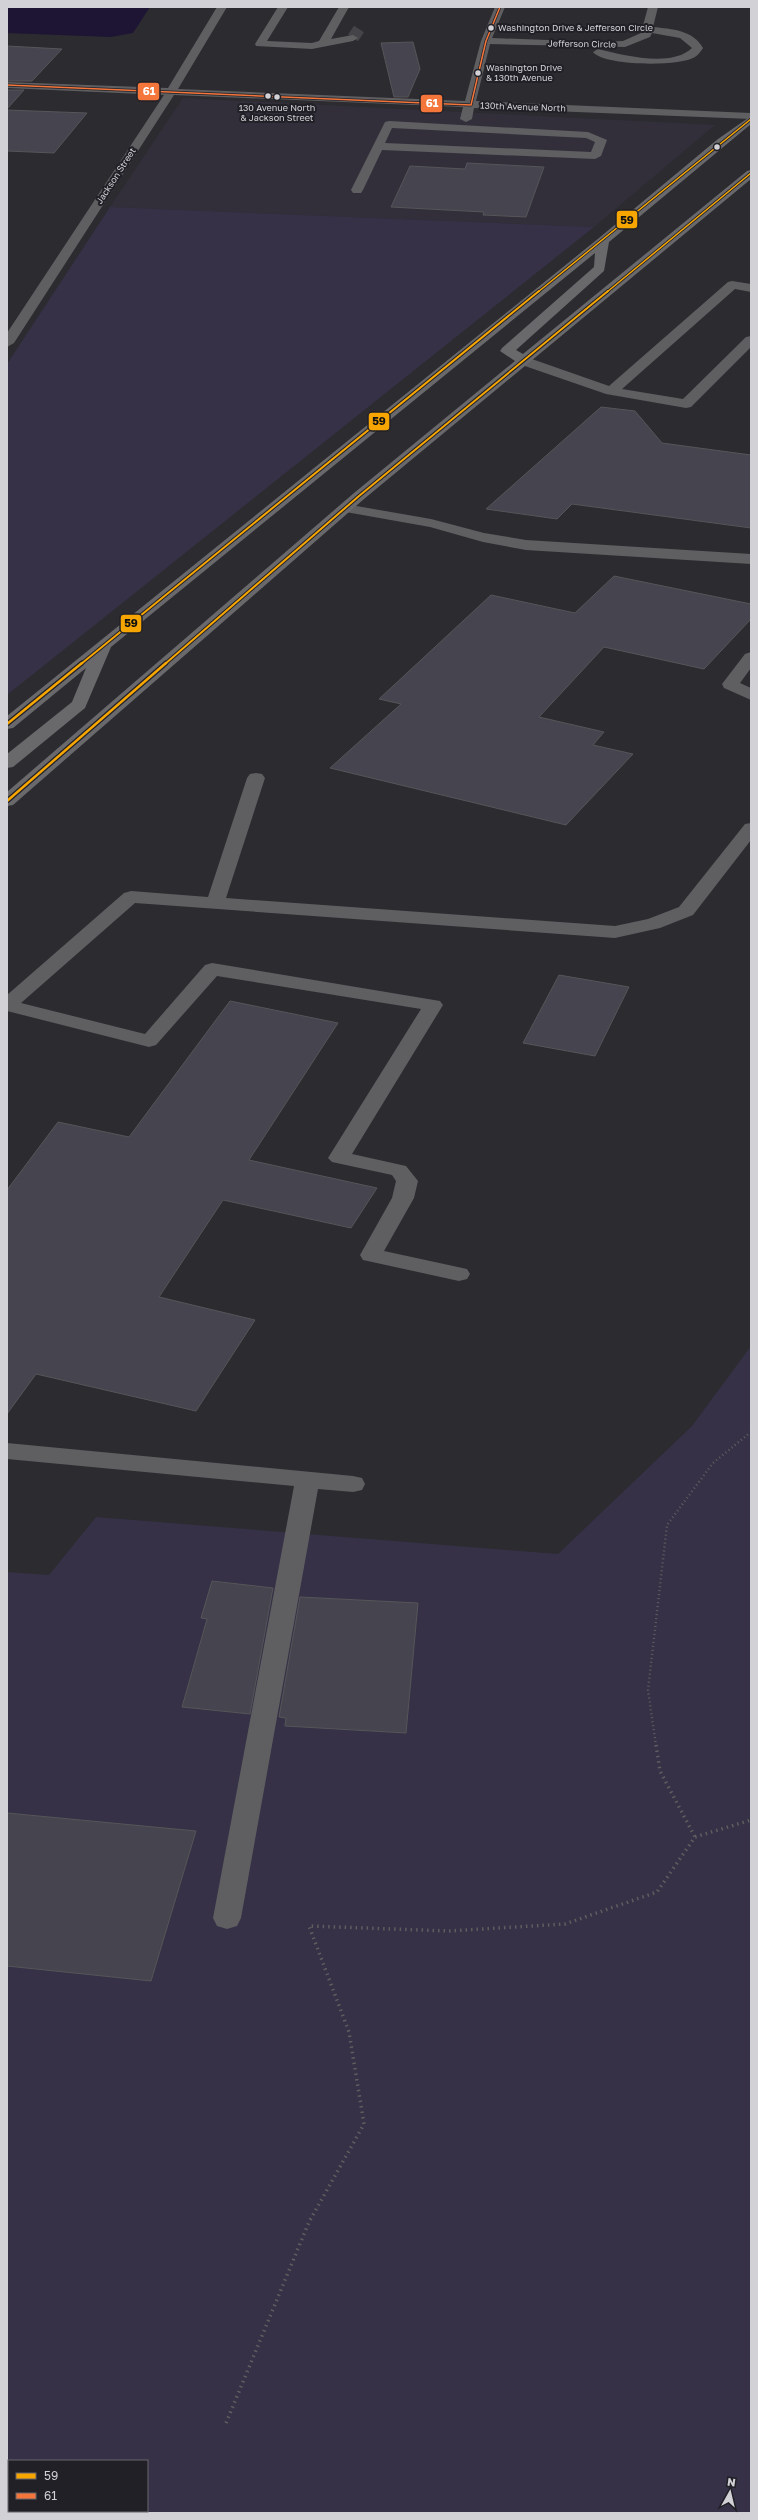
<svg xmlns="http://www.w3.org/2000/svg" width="758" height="2520" font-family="'Golos Text',sans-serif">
<rect width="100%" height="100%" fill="#2c2b30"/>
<polygon fill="#322f3b" points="183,98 715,125 594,227 110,207"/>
<g fill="#363146" fill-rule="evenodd">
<polygon points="110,207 594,227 7,695 7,364"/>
<path d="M751,1346V2513H7V1572L49,1575L96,1517L558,1554L692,1426ZM9,2461H147V2511H9Z"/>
</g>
<polygon fill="#1e1535" points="7,7 150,7 133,33 111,37 7,33"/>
<g fill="#46444e" stroke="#565559">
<polygon points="413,42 420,69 408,97 394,97 381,43"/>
<polygon points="7,46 62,49 32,81 7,81"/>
<polygon points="7,90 24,90 7,109"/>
<polygon points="7,110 87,113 54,153 7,151"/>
<polygon points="467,163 544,167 526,217 483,215 484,212 391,207 410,166 465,169"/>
<polygon points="601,407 635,411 662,443 751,455 751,528 572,504 557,519 486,509"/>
<polygon points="614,576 751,604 751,619 704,669 604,647 539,717 604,732 593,745 633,754 566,825 330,768 401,704 379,699 491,595 575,613"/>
<polygon points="559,975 629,987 595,1056 523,1043"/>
<polygon points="230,1001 338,1023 249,1160 377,1188 351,1228 223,1200 159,1297 255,1320 196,1411 36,1374 7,1414 7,1190 58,1122 129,1137"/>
<polygon points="212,1581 273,1588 250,1714 182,1707 207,1619 201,1618"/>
<polygon points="300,1597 418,1603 406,1733 285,1726 286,1718 279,1717"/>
<polygon points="7,1813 196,1831 151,1981 7,1966"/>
</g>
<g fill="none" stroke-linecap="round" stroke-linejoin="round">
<polyline stroke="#454449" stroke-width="12" stroke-dasharray="12 5.5" stroke-linecap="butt" points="353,38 359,29"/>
<polyline stroke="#5e5e60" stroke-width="2.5" stroke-dasharray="1 3" stroke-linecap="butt" points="656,1746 648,1690 667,1525 713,1463 751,1432"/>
<g stroke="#5e5e60" stroke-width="3.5" stroke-dasharray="1.5 4" stroke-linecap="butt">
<polyline points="656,1745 660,1771 695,1837"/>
<polyline points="226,2423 309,2222 364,2124 349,2032 309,1926 449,1931 565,1924 657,1892 695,1837 751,1820"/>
</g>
<g fill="#5f5f61" fill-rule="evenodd">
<path d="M217,7H227L178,89L465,101L481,41L495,7H505L492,38L601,42L623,41L641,33L648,7H658L653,27C672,29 693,30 703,48C701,51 698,55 695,57C679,67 604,66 593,52L598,49C623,55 671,68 692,48L680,38L652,33L650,37L625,47L490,44L476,101L751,113V119L474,108L472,119L466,122L460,119L463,107L174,95L14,343L7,347V333L164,95L7,88V82L168,88Z"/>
<polygon points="278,7 288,7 267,41 312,43 319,41 339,7 349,7 331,39 353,35 358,38 353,41 312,49 256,46 255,44"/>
<path d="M389,121L588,132L607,140L601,156L595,159L382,150L363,190L361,193H353L351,190L385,122ZM392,128L586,138L595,142L591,152L385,143Z"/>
<polygon points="732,281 751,284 751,292 735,289 622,389 683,399 746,337 751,336 751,347 691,407 686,408 606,394 519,364 517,361 519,358 529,358 609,386 728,282"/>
<polygon points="345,504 431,519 484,533 526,540 751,554 751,564 526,550 483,542 430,527 340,511 338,508"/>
<polygon points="751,652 751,668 740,683 751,688 751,700 724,688 722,684 745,654"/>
<polygon points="256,773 262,774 265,778 226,898 615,926 648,919 679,907 745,824 751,823 751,840 693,915 660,928 615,938 135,903 21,1003 145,1034 205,965 212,963 440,1001 443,1005 352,1154 406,1166 418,1181 414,1198 384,1251 467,1269 470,1274 467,1279 459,1281 363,1260 360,1255 392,1198 396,1181 392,1175 332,1162 328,1158 421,1009 217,976 156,1045 149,1047 7,1011 7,995 124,893 131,891 208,897 247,778 250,774"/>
<polygon points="7,1443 353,1476 362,1478 365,1484 362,1490 353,1492 318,1489 241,1918 237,1926 227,1929 217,1926 213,1918 294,1486 7,1459"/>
</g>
<polygon fill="#69696c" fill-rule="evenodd" points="751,116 751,124 609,242 604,271 516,350 523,354 747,171 751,170 751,179 364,499 13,805 7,806 7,792 354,493 515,361 500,351 502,348 594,267 595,253 111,647 85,708 13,767 7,768 7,754 72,702 86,668 13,728 7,729 7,716 599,238 718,139"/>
<g stroke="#212027" stroke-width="3">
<g id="bus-1-far2">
<polyline points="538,292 751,119"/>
<polyline points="607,292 751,173"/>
</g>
</g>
<g stroke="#212027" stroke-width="4">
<g id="bus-1-far1">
<polyline points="81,664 539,291"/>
<polyline points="165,664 359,496 608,291"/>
</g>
</g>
<g stroke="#212027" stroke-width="5">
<g id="bus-1">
<polyline points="7,724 82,663"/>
<polyline points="7,801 166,663"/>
</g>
</g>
<g stroke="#212027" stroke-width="3">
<polyline id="bus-2" points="7,85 471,105 486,41 500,7"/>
</g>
<use href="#bus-1-far2" stroke="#f7a600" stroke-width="1.5"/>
<use href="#bus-1-far1" stroke="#f7a600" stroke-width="2"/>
<use href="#bus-1" stroke="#f7a600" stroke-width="2.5"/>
<use href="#bus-2" stroke="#f5763a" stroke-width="1.5"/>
</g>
<g fill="#d2d1d6" stroke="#212027" stroke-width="1.5">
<circle cx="491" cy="28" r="3.5"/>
<circle cx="478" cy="73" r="3.5"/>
<circle cx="268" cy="96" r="3.5"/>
<circle cx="277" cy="97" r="3.5"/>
<circle cx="717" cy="147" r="3.5"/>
</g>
<g text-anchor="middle" stroke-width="4" stroke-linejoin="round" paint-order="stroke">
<g font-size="9" fill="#d2d1d6" stroke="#212027" text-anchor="start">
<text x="498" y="31">Washington Drive &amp; Jefferson Circle</text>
<text x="486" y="71">Washington Drive<tspan x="486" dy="10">&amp; 130th Avenue</tspan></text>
<text x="277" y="111" text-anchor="middle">130 Avenue North<tspan x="277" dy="10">&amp; Jackson Street</tspan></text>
</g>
<g font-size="9" fill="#d2d1d6" stroke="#212027">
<text transform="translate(582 44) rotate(1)" y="3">Jefferson Circle</text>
<text transform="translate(523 107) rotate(2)" y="3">130th Avenue North</text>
<text transform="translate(116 176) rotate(-57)" y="3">Jackson Street</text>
</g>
</g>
<g stroke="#212027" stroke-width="1.5">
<rect x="137" y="82" width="23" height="19" rx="4" fill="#f5763a"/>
<rect x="420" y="94" width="23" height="19" rx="4" fill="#f5763a"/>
<rect x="616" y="210" width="22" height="19" rx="4" fill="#f7a600"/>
<rect x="368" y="412" width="22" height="19" rx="4" fill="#f7a600"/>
<rect x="120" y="614" width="22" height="19" rx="4" fill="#f7a600"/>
</g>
<g font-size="11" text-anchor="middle" font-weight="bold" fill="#fff">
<text x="149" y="95">61</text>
<text x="432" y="107">61</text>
</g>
<g font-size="11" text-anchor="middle" font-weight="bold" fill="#111">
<text x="627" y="224">59</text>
<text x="379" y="425">59</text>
<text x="131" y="627">59</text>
</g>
<rect width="758" height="2520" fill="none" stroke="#d2d1d6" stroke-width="16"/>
<rect x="8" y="2460" width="140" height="52" fill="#212027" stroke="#68676d"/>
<rect x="16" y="2473" width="20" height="6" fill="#f7a600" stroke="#68676d"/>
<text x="44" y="2480" font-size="12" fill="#d2d1d6">59</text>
<rect x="16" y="2493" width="20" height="6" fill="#f5763a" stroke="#68676d"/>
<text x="44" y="2500" font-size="12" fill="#d2d1d6">61</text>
<g transform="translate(730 2492) rotate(8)" stroke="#212027" stroke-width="3" paint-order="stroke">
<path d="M0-3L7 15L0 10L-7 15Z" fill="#d2d1d6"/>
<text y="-6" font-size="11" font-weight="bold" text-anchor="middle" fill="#d2d1d6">N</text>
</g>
</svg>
